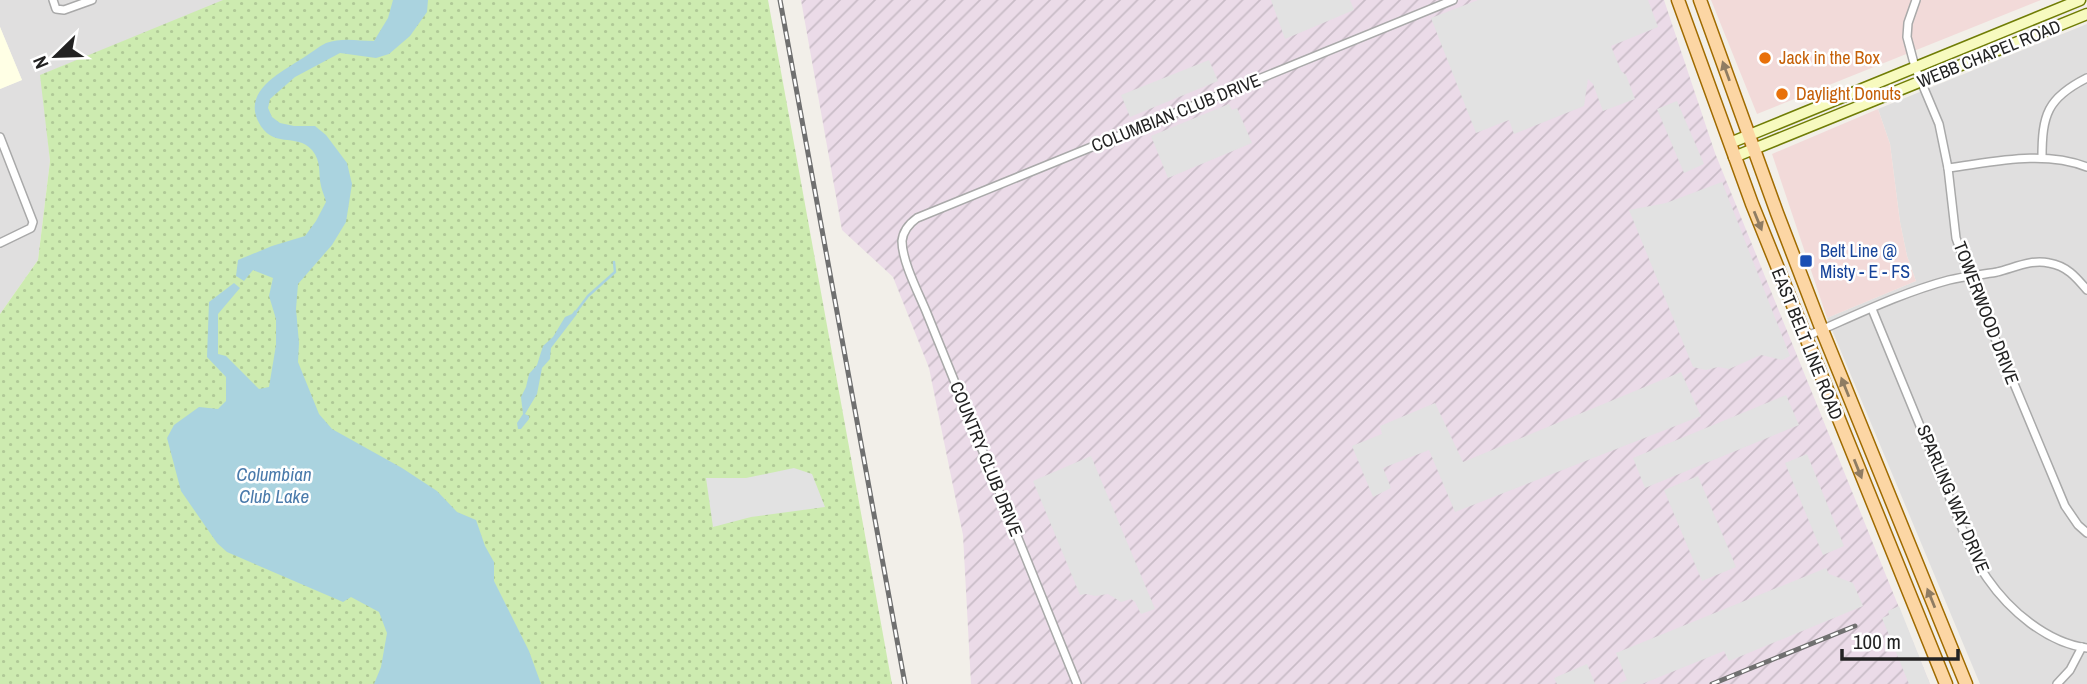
<svg xmlns="http://www.w3.org/2000/svg" width="2087" height="684" font-family="'Archivo Narrow',sans-serif">
<defs>
<pattern id="industrial-furrows" width="10" height="10" patternUnits="userSpaceOnUse" patternTransform="scale(1.75)"><rect width="10" height="10" fill="#ebdbe8"/><path d="M-1 1l2-2M0 10L10 0M9 11l2-2" fill="none" stroke="#c9bcc7"/></pattern>
<pattern id="grass-dots" width="8" height="8" patternUnits="userSpaceOnUse" patternTransform="scale(1.75)"><rect width="8" height="8" fill="#cdebb0"/><path d="M2 2h.1M6 6h.1" fill="none" stroke="#b0c997" stroke-width="1.8" stroke-linecap="round"/></pattern>
</defs>
<rect width="100%" height="100%" fill="#f2efe9"/>
<g fill="#e0dfdf">
<polygon points="0,0 226,0 41,75 50,161 38,260 0,314 0,89 22,80 0,27"/>
<polygon points="2087,24 2087,684 1980,684 1827,318 1916,281 1907,256 1900,222 1890,144 1878,109"/>
</g>
<g fill="#f2dad9">
<polygon points="1711,0 2041,0 1757,114"/>
<polygon points="1878,109 1890,144 1900,222 1907,256 1916,281 1827,318 1772,154"/>
</g>
<polygon fill="url(#industrial-furrows)" points="801,0 1664,0 1715,153 1930,684 971,684 963,535 929,368 893,277 842,230"/>
<polygon fill="#ffffe5" points="0,27 22,80 0,89"/>
<polygon fill="url(#grass-dots)" points="223,0 768,0 892,684 0,684 0,314 38,260 50,161 40,75"/>
<g fill="#e2e2e2">
<polygon points="1271,0 1350,0 1354,10 1285,39"/>
<polygon points="1478,0 1648,0 1658,27 1611,46 1621,71 1626,75 1635,99 1603,111 1593,84 1588,79 1584,106 1514,134 1509,120 1476,133 1431,18"/>
<polygon points="1209,60 1218,81 1130,117 1121,95"/>
<polygon points="1677,101 1704,164 1684,173 1657,109"/>
<polygon points="1229,104 1232,110 1237,108 1252,143 1168,178 1151,136"/>
<polygon points="1722,182 1790,356 1782,360 1761,355 1729,369 1718,367 1706,370 1693,367 1629,210 1666,203"/>
<polygon points="1681,372 1701,416 1455,512 1429,450 1383,468 1391,488 1373,497 1352,446 1382,434 1380,426 1435,403 1463,462"/>
<polygon points="1786,395 1799,425 1645,488 1633,458"/>
<polygon points="1807,454 1844,546 1823,555 1785,463"/>
<polygon points="1091,456 1155,609 1141,614 1135,602 1131,599 1121,602 1108,594 1095,596 1086,594 1080,595 1033,481"/>
<polygon points="794,468 812,474 825,507 751,517 713,527 706,478 746,478"/>
<polygon points="1698,476 1736,567 1702,581 1664,490"/>
<polygon points="1826,568 1829,574 1853,583 1863,606 1729,661 1724,651 1642,684 1618,684 1627,680 1616,653"/>
<polygon points="1899,606 1930,684 1909,684 1882,618 1889,615 1888,611"/>
<polygon points="1587,664 1595,684 1557,684 1554,678"/>
</g>
<g fill="#aad3df">
<path d="M393,0H428L427,12L410,36L389,54L376,58L340,53L295,77L270,99L268,108L272,117L280,123L294,126H315L326,135L347,163L352,184L346,222L332,245L298,284L296,309L299,343L298,362L319,414L332,429L402,468L437,491L457,512L476,520L485,546L494,562V581L529,651L541,684H374L381,667L387,633L379,612L351,597L343,602L227,552L217,543L181,491L167,438L174,425L199,407L218,409L226,401V377L207,357L209,302L234,283L240,288L218,314V354L226,356L259,389L269,387L276,345V319L269,296L273,278L253,270L244,281L236,276L238,260L272,246L305,236L316,221L326,202C325,197 322,191 321,186C318,174 322,162 312,150C296,132 272,150 258,121C243,90 283,71 303,58C311,53 318,47 326,43C343,37 358,41 374,41L388,18Z"/>
<polygon points="575,310 577,314 551,348 550,359 542,368 537,394 525,414 529,416 529,419 521,429 518,429 517,423 523,414 521,397 526,387 529,374 537,365 543,346 553,337 565,317 572,314"/>
</g>
<g fill="none" stroke-linecap="round" stroke-linejoin="round">
<polyline stroke="#aad3df" stroke-width="2.5" points="576,312 588,296 615,272 614,262"/>
<g stroke="#a9a9a9" stroke-width="10">
<g id="minor">
<polyline points="53,0 56,9 64,10 92,0"/>
<polyline points="1916,0 1908,23 1907,37 1915,67 1939,124 1948,168 1956,238 1972,283 2065,506 2078,525 2087,533"/>
<polyline points="0,137 33,222 31,228 0,243"/>
<path d="M2042,158C2042,115 2047,98 2087,78"/>
<path d="M1948,168C1994,162 2043,150 2087,167"/>
<path d="M1872,309L1969,545C1975,556 1980,568 1987,578C2009,610 2047,643 2087,648"/>
<path d="M1805,337C1852,317 1900,293 1949,280C1965,276 1981,275 1997,272C2014,268 2031,259 2049,263C2067,266 2076,277 2087,290"/>
<path d="M1077,684L926,311C918,292 902,261 902,241C903,231 910,223 917,218L1453,0"/>
<polyline points="2057,684 2070,670 2082,647"/>
</g>
</g>
<g stroke="#707d05" stroke-width="13">
<g id="secondary">
<polyline points="1730,143 2080,0"/>
<polyline points="1734,157 2087,14"/>
</g>
</g>
<g stroke="#a06b00" stroke-width="15">
<g id="primary">
<polyline points="1678,0 1752,204 1946,684"/>
<polyline points="1700,0 1777,213 1822,330 1966,684"/>
</g>
</g>
<use href="#minor" stroke="#fff" stroke-width="7"/>
<use href="#secondary" stroke="#f7fabf" stroke-width="10"/>
<use href="#primary" stroke="#fcd6a4" stroke-width="12"/>
<g stroke="#707070" stroke-width="5">
<g id="rail">
<polyline points="780,0 905,684"/>
<polyline points="1712,684 1855,626"/>
</g>
</g>
<use href="#rail" stroke="#fff" stroke-width="2.5" stroke-dasharray="8" stroke-linecap="butt"/>
</g>
<defs><path id="oneway-solid" d="M-6-.8H1V-3.2L6.5 0L1 3.2V.8H-6Z" transform="scale(1.75)"/></defs>
<g fill="#8f7c63">
<use href="#oneway-solid" transform="translate(1726 71) rotate(-110)"/>
<use href="#oneway-solid" transform="translate(1758 221) rotate(68)"/>
<use href="#oneway-solid" transform="translate(1845 387) rotate(-112)"/>
<use href="#oneway-solid" transform="translate(1858 469) rotate(68)"/>
<use href="#oneway-solid" transform="translate(1931 598) rotate(-112)"/>
</g>
<g fill="#e8710a" stroke="#fff" stroke-width="2.5">
<circle cx="1765" cy="58" r="7"/>
<circle cx="1782" cy="94" r="7"/>
</g>
<rect fill="#1a4fb4" stroke="#fff" stroke-width="2.5" x="1799" y="254" width="14" height="14" rx="3.5"/>
<g text-anchor="middle" stroke-width="5" stroke-linejoin="round" paint-order="stroke">
<g font-size="18" fill="#222" stroke="#fff">
<text transform="translate(1989 54) rotate(-22)" y="6">WEBB CHAPEL ROAD</text>
<text transform="translate(1176 113) rotate(-22)" y="6">COLUMBIAN CLUB DRIVE</text>
<text transform="translate(1986 313) rotate(69)" y="6">TOWERWOOD DRIVE</text>
<text transform="translate(1807 344) rotate(68)" y="6">EAST BELT LINE ROAD</text>
<text transform="translate(986 459) rotate(68)" y="6">COUNTRY CLUB DRIVE</text>
<text transform="translate(1953 499) rotate(67)" y="6">SPARLING WAY DRIVE</text>
</g>
<g font-size="18" fill="#c56008" stroke="#fff" text-anchor="start">
<text x="1779" y="64">Jack in the Box</text>
<text x="1796" y="100">Daylight Donuts</text>
</g>
<g font-size="18" fill="#164399" stroke="#fff" text-anchor="start">
<text x="1820" y="257">Belt Line @<tspan x="1820" dy="21">Misty - E - FS</tspan></text>
</g>
<g font-size="19" font-style="italic" fill="#4a7aab" stroke="#fff">
<text x="274" y="481">Columbian<tspan x="274" dy="22">Club Lake</tspan></text>
</g>
</g>
<g transform="translate(56 56) rotate(247)" stroke="#ffffff" stroke-width="5" paint-order="stroke">
<path d="M0-5L12 26L0 18L-12 26Z" fill="#222222"/>
<text y="-10" font-size="19" font-weight="bold" text-anchor="middle" fill="#222222">N</text>
</g>
<path d="M1842 649v10h116v-10" fill="none" stroke="#222222" stroke-width="3.5"/>
<text x="1853" y="649" font-size="21" fill="#222222" stroke="#ffffff" stroke-width="5" paint-order="stroke">100 m</text>
</svg>
